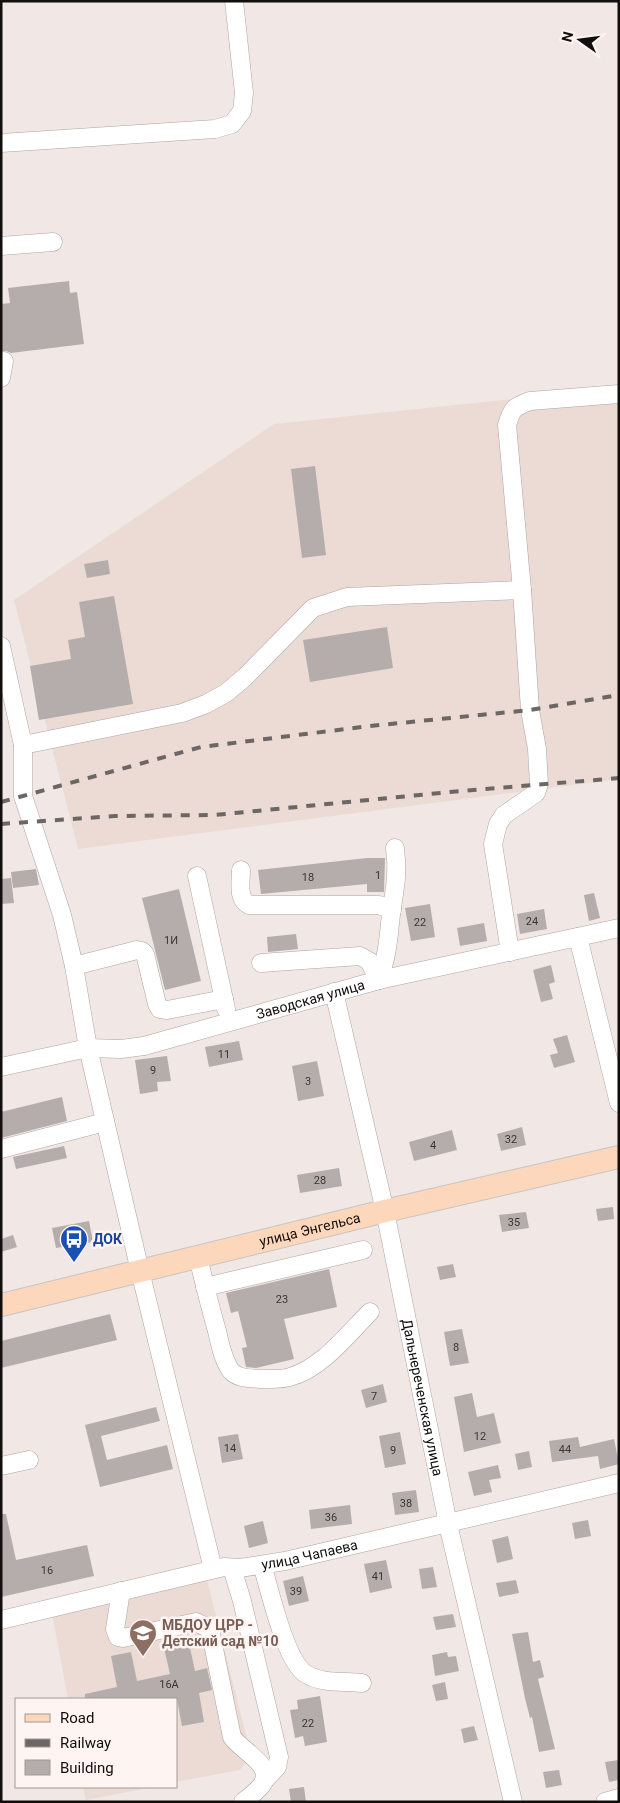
<svg xmlns="http://www.w3.org/2000/svg" width="620" height="1803" font-family="Roboto,sans-serif">
<rect width="100%" height="100%" fill="#f1e8e5"/>
<g fill="#ebdbd4">
<polygon points="619,388 619,779 78,849 14,600 274,424"/>
<polygon points="207,1580 251,1755 240,1770 176,1782 176,1699 68,1699 52,1614"/>
<polygon points="83,1787 153,1787 86,1800"/>
</g>
<g fill="#b5adab">
<polygon points="69,281 70,293 77,292 84,344 11,353 6,351 1,351 1,304 10,303 8,288"/>
<polygon points="315,466 326,555 302,558 291,469"/>
<polygon points="108,560 110,574 87,578 84,564"/>
<polygon points="114,596 133,704 39,720 30,666 71,659 68,640 85,637 79,602"/>
<polygon points="387,627 393,668 310,682 303,640"/>
<polygon points="367,858 385,858 384,892 367,892 367,884 261,894 258,870"/>
<polygon points="36,869 39,885 13,888 11,872"/>
<polygon points="11,878 14,903 1,904 1,879"/>
<polygon points="179,889 201,981 165,990 142,898"/>
<polygon points="594,893 600,918 589,921 584,895"/>
<polygon points="430,904 435,937 411,941 405,908"/>
<polygon points="544,909 547,929 520,934 517,914"/>
<polygon points="484,923 487,941 460,946 457,928"/>
<polygon points="296,934 298,949 268,952 267,937"/>
<polygon points="551,965 555,982 549,984 553,999 541,1002 533,970"/>
<polygon points="567,1035 575,1062 554,1068 550,1055 558,1053 553,1039"/>
<polygon points="239,1041 243,1060 209,1067 205,1047"/>
<polygon points="167,1056 171,1081 157,1082 158,1091 140,1094 135,1060"/>
<polygon points="317,1061 324,1096 298,1101 292,1066"/>
<polygon points="62,1097 67,1121 1,1138 1,1112"/>
<polygon points="522,1127 526,1145 501,1151 497,1134"/>
<polygon points="452,1130 457,1150 414,1161 409,1142"/>
<polygon points="64,1146 67,1158 16,1169 13,1157"/>
<polygon points="339,1168 342,1186 300,1193 297,1175"/>
<polygon points="613,1207 614,1219 598,1221 596,1209"/>
<polygon points="526,1212 529,1228 502,1232 499,1215"/>
<polygon points="89,1221 93,1242 56,1248 52,1228"/>
<polygon points="13,1235 17,1247 1,1252 1,1239"/>
<polygon points="453,1264 456,1277 440,1280 437,1267"/>
<polygon points="329,1269 337,1307 284,1319 294,1359 256,1368 246,1367 242,1348 247,1347 238,1311 231,1313 226,1293"/>
<polygon points="110,1314 117,1340 1,1368 1,1341"/>
<polygon points="462,1329 469,1363 450,1366 444,1332"/>
<polygon points="383,1384 387,1402 366,1408 361,1390"/>
<polygon points="472,1393 477,1417 494,1413 501,1443 464,1452 454,1397"/>
<polygon points="156,1407 160,1421 101,1436 107,1460 167,1445 173,1469 100,1487 85,1425"/>
<polygon points="400,1432 406,1464 385,1468 379,1436"/>
<polygon points="238,1434 243,1459 222,1463 218,1437"/>
<polygon points="578,1437 580,1447 614,1439 619,1464 600,1469 598,1456 552,1462 549,1441"/>
<polygon points="529,1451 532,1467 518,1470 515,1454"/>
<polygon points="498,1465 501,1478 489,1480 492,1492 474,1496 468,1472"/>
<polygon points="416,1490 419,1512 395,1515 392,1493"/>
<polygon points="350,1505 352,1524 311,1529 309,1510"/>
<polygon points="1,1514 6,1514 16,1560 87,1545 94,1576 1,1597"/>
<polygon points="588,1520 591,1536 575,1539 572,1523"/>
<polygon points="263,1521 268,1543 249,1548 244,1526"/>
<polygon points="508,1536 513,1559 497,1563 492,1540"/>
<polygon points="386,1560 392,1588 370,1593 364,1564"/>
<polygon points="433,1567 437,1587 422,1589 419,1569"/>
<polygon points="303,1576 309,1601 289,1606 283,1581"/>
<polygon points="516,1580 519,1593 499,1597 496,1583"/>
<polygon points="453,1614 456,1627 436,1630 433,1617"/>
<polygon points="528,1632 533,1662 540,1660 544,1677 538,1679 555,1749 539,1752 532,1717 530,1718 525,1698 512,1634"/>
<polygon points="189,1643 195,1671 207,1668 212,1690 199,1693 204,1722 182,1726 177,1699 85,1699 85,1694 117,1687 111,1656 131,1652 137,1681 170,1674 164,1648"/>
<polygon points="447,1652 448,1657 456,1656 459,1671 435,1676 432,1655"/>
<polygon points="445,1682 448,1699 436,1701 432,1685"/>
<polygon points="320,1696 327,1742 305,1746 303,1736 295,1738 290,1710 298,1709 297,1700"/>
<polygon points="474,1726 478,1740 464,1743 461,1729"/>
<polygon points="619,1760 619,1780 609,1782 605,1762"/>
<polygon points="559,1770 562,1785 546,1788 543,1772"/>
<polygon points="304,1787 306,1802 291,1802 289,1789"/>
</g>
<g fill="none" stroke-linecap="round" stroke-linejoin="round">
<g stroke="#ada5a2" stroke-width="19">
<g id="minor">
<polyline points="1,143 215,129 232,124 242,111 244,93 234,1"/>
<polyline points="1,246 53,242"/>
<polyline points="1,378 4,361"/>
<polyline points="1,646 23,745 23,796 62,915 74,966 88,1048 140,1271 213,1569"/>
<polyline points="23,745 182,713 206,704 226,693 245,677 313,608 347,597 522,590"/>
<path d="M241,870C241,882 237,899 249,905H379L392,910"/>
<polyline points="197,876 226,1009"/>
<polyline points="578,937 619,1103"/>
<path d="M510,952L493,844L498,824L504,815L536,793L539,784L537,749L530,710L522,590L507,425C512,408 514,407 530,401L619,394"/>
<polyline points="261,963 360,956 369,961 379,980"/>
<polyline points="74,966 137,950 142,951 145,954 157,1004 160,1009 167,1010 224,999"/>
<path d="M379,980C386,958 388,946 390,923C393,894 399,879 395,848"/>
<path id="s1" d="M334,992L385,1211L448,1524L513,1802"/>
<path id="s2" d="M1,1067L88,1048L121,1049L144,1046L379,980L619,928"/>
<polyline points="1,1149 105,1122"/>
<path d="M198,1257C204,1282 210,1307 217,1331C220,1344 223,1360 231,1371C239,1379 249,1378 260,1379C270,1379 280,1380 290,1377C322,1368 347,1335 370,1312"/>
<polyline points="205,1287 363,1250"/>
<polyline points="1,1466 29,1460"/>
<path d="M262,1565C270,1590 285,1661 306,1674C322,1684 344,1681 362,1683"/>
<polyline points="232,1568 242,1601 279,1757 277,1767 264,1781"/>
<path d="M121,1591L115,1629L118,1637L123,1638L196,1622L208,1628L211,1634L232,1737C241,1751 277,1766 261,1786C256,1792 249,1797 243,1802"/>
<path id="s3" d="M1,1620L224,1567L240,1568L285,1561L619,1483"/>
<polyline points="605,1802 619,1798"/>
</g>
</g>
<g stroke="#c6c5c5" stroke-width="24">
<g id="major">
<path id="s4" d="M1,1305L385,1211L619,1157"/>
</g>
</g>
<use href="#minor" stroke="#fff" stroke-width="18"/>
<use href="#major" stroke="#fcd7bb" stroke-width="22"/>
<g stroke="#6c6765" stroke-width="4" stroke-dasharray="9 9" stroke-linecap="butt">
<polyline points="1,802 201,747 370,726 530,710 619,695"/>
<polyline points="1,824 115,816 215,815 450,792 619,778"/>
</g>
</g>
<defs>
<g id="bus-pin" transform="scale(1.4375)"><path d="M0 17L-7.5 6A9.5 9.5 0 1 1 7.5 6Z" fill="#1a4fb4" stroke="#fef5f2"/><path d="M-5-6H5V4H4V6H2V4H-2V6H-4V4H-5ZM-3.5-4V0h7V-4ZM-3.5 1.2v1.5H-2V1.2ZM2 1.2v1.5H3.5V1.2Z" fill="#fff"/></g>
<g id="school-pin" transform="scale(1.4375)"><path d="M0 17L-7.5 6A9.5 9.5 0 1 1 7.5 6Z" fill="#8d6e63" stroke="#fef5f2"/><path d="M0-5L7-2L0 1L-7-2ZM-4 1L0 2.5L4 1V4Q0 6-4 4Z" fill="#fff"/></g>
</defs>
<g fill-rule="evenodd">
<use href="#bus-pin" x="74" y="1239"/>
<use href="#school-pin" x="143" y="1633"/>
</g>
<g text-anchor="middle" stroke-width="5" stroke-linejoin="round" paint-order="stroke">
<g font-size="11" fill="#3a3634">
<text x="378" y="879">1</text>
<text x="308" y="881">18</text>
<text x="532" y="925">24</text>
<text x="420" y="926">22</text>
<text x="171" y="944">1И</text>
<text x="224" y="1058">11</text>
<text x="153" y="1074">9</text>
<text x="308" y="1085">3</text>
<text x="511" y="1143">32</text>
<text x="433" y="1149">4</text>
<text x="320" y="1184">28</text>
<text x="514" y="1226">35</text>
<text x="282" y="1303">23</text>
<text x="456" y="1351">8</text>
<text x="374" y="1400">7</text>
<text x="480" y="1440">12</text>
<text x="230" y="1452">14</text>
<text x="565" y="1453">44</text>
<text x="393" y="1454">9</text>
<text x="406" y="1507">38</text>
<text x="331" y="1521">36</text>
<text x="47" y="1574">16</text>
<text x="378" y="1580">41</text>
<text x="296" y="1595">39</text>
<text x="169" y="1688">16А</text>
<text x="308" y="1727">22</text>
</g>
<g font-size="14" fill="#110e0d" stroke="#fef5f2">
<text dy="5" stroke="none"><textPath href="#s2" startOffset="318">Заводская улица</textPath></text>
<text dy="5" stroke="none"><textPath href="#s4" startOffset="318">улица Энгельса</textPath></text>
<text dy="5" stroke="none"><textPath href="#s1" startOffset="415">Дальнереченская улица</textPath></text>
<text dy="5" stroke="none"><textPath href="#s3" startOffset="316">улица Чапаева</textPath></text>
</g>
<g font-size="14" font-weight="bold" fill="#164399" stroke="#fef5f2" text-anchor="start">
<text x="93" y="1244">ДОК</text>
</g>
<g font-size="14" font-weight="bold" fill="#785e54" stroke="#fef5f2" text-anchor="start">
<text x="162" y="1630">МБДОУ ЦРР -<tspan x="162" dy="16">Детский сад №10</tspan></text>
</g>
</g>
<rect width="620" height="1803" fill="none" stroke="#110e0d" stroke-width="5"/>
<rect x="15" y="1698" width="162" height="90" fill="#fef5f2" stroke="#9f9996"/>
<rect x="25" y="1714" width="25" height="8" fill="#fcd7bb" stroke="#9f9996"/>
<text x="60" y="1723" font-size="15" fill="#110e0d">Road</text>
<rect x="25" y="1739" width="25" height="8" fill="#6c6765" stroke="#9f9996"/>
<text x="60" y="1748" font-size="15" fill="#110e0d">Railway</text>
<rect x="25" y="1760" width="25" height="15" fill="#b5adab" stroke="#9f9996"/>
<text x="60" y="1773" font-size="15" fill="#110e0d">Building</text>
<g transform="translate(580 40) rotate(284)" stroke="#fef5f2" stroke-width="4" paint-order="stroke">
<path d="M0-4L9 19L0 12L-9 19Z" fill="#110e0d"/>
<text y="-8" font-size="14" font-weight="bold" text-anchor="middle" fill="#110e0d">N</text>
</g>
</svg>
